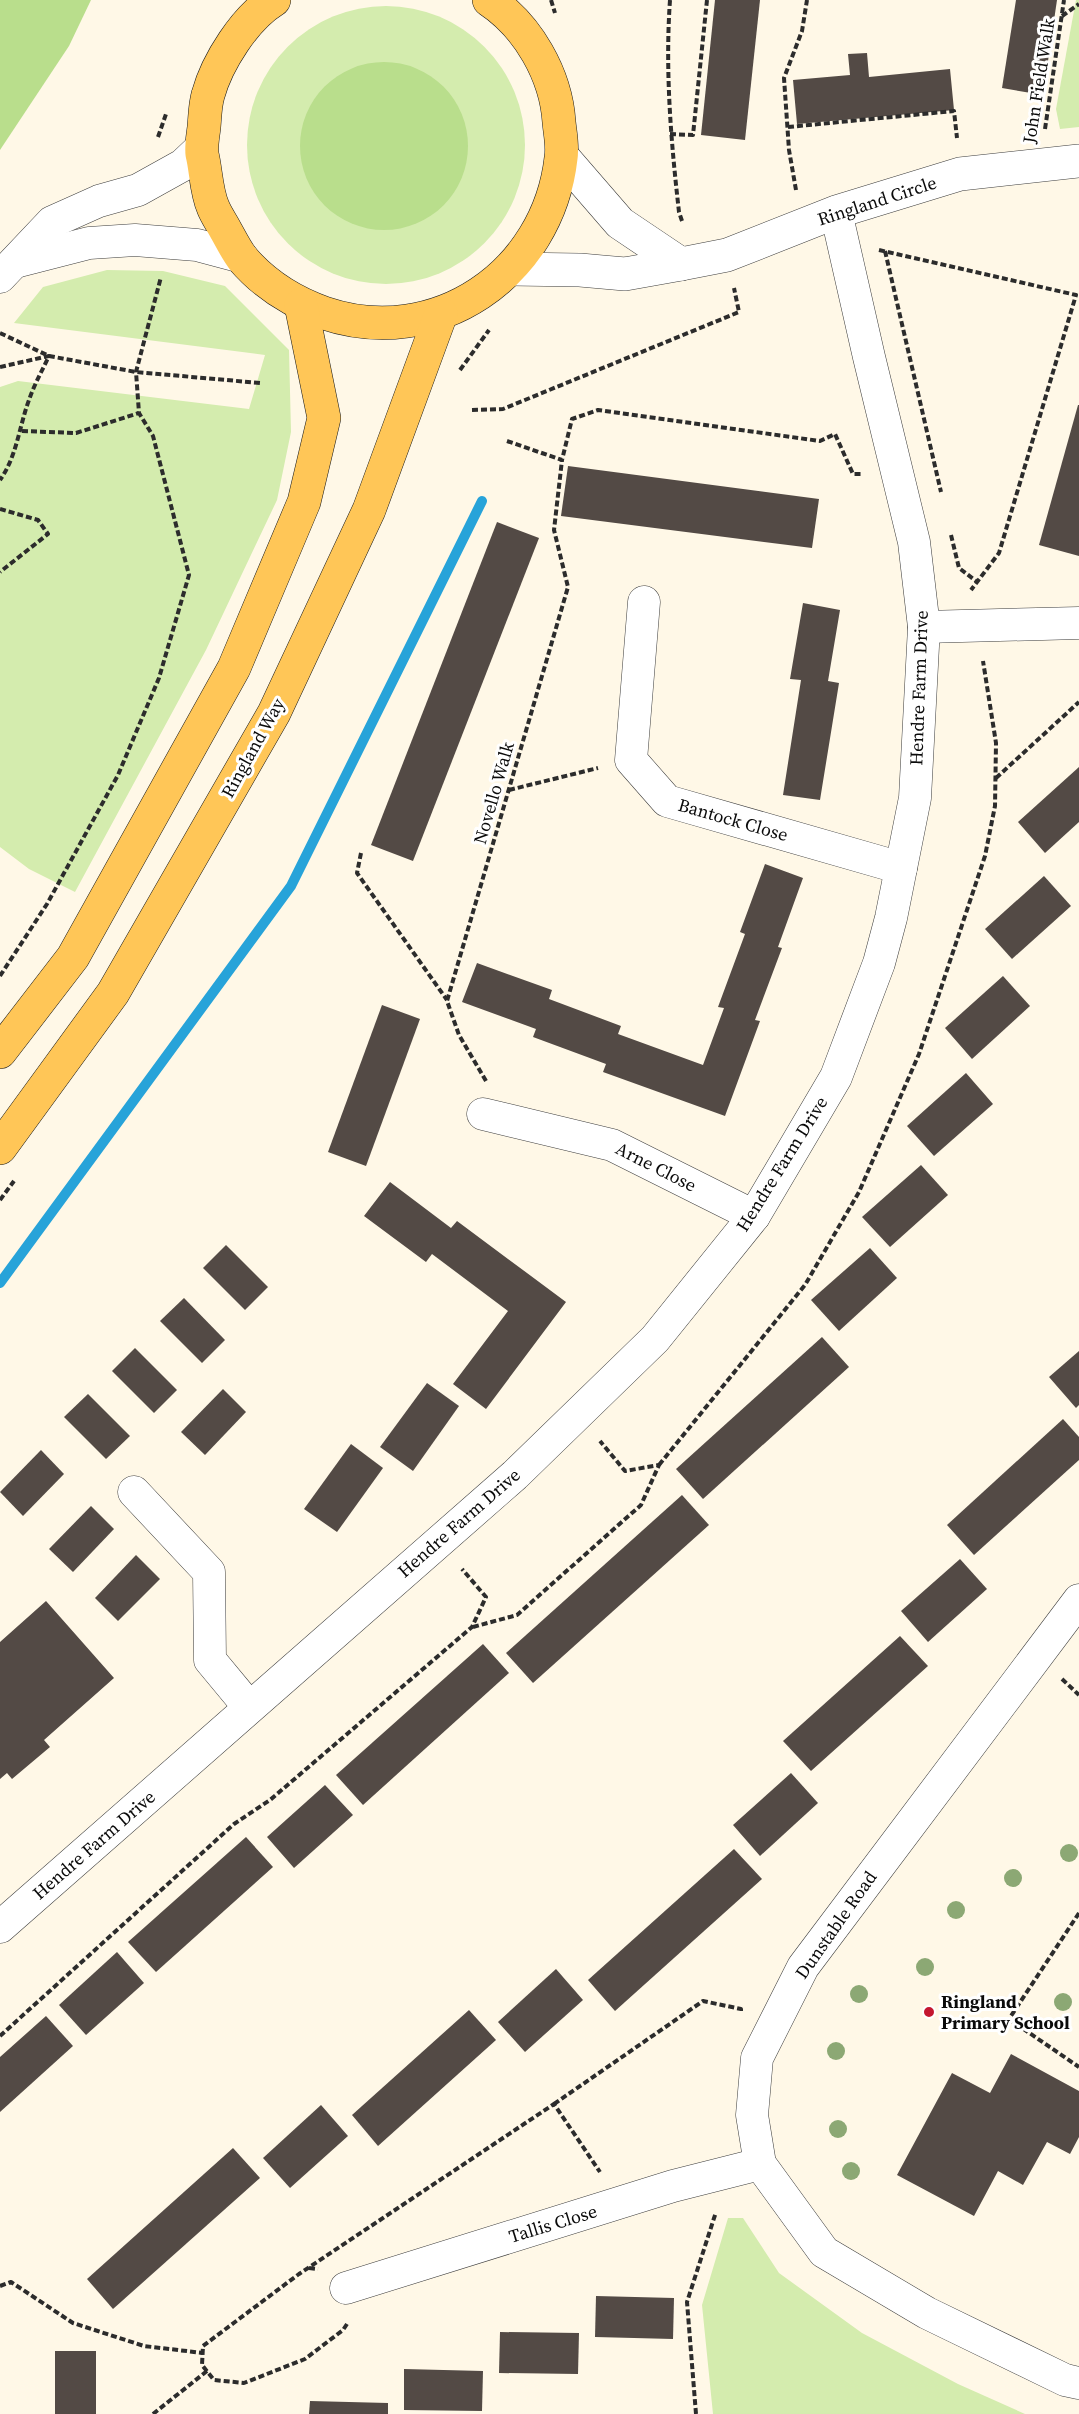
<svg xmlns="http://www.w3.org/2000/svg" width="1079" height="2414" font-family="'Source Serif 4',serif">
<rect width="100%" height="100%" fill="#fff8e7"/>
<g fill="#d4ecae">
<polygon points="1076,0 1079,0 1079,127 1060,129 1056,109"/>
<circle cx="386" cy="145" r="139"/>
<polygon points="107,270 163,271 225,286 289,350 291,432 277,500 206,650 75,892 29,869 0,847 0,387 18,381 249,409 265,355 14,323 43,287"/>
<polygon points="728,2218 743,2218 779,2273 862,2333 958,2384 1025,2414 713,2414 702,2305"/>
</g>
<g fill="#b9de8c">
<polygon points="0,0 91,0 69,46 0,150"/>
<circle cx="384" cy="146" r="84"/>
</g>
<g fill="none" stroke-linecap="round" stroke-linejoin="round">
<polyline stroke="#27a3d9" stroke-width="10" points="0,1283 291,886 482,501"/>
</g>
<g fill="#534a45">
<polygon points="715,0 760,0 745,140 701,135"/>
<polygon points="1016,0 1057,0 1043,95 1002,88"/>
<polygon points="867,53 869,77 950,69 954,110 797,124 793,80 850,75 848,54"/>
<polygon points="1078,405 1079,405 1079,556 1039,545"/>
<polygon points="568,466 819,499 812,548 561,516"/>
<polygon points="497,522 539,538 413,861 371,845"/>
<polygon points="803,603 840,610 828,681 839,683 820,800 783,795 801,680 790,679"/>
<polygon points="1079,767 1079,822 1045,853 1018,822"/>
<polygon points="765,864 803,878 778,947 782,948 755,1020 760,1021 725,1116 603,1072 606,1064 533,1037 536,1029 462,1002 477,963 552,990 549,999 621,1026 618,1034 703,1065 724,1008 718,1007 745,934 740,932"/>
<polygon points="1044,876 1071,906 1012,959 985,929"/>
<polygon points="1003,976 1030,1006 972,1059 945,1028"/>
<polygon points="382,1005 420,1019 366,1166 328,1152"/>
<polygon points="966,1073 993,1104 934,1156 907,1126"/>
<polygon points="921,1165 948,1195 890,1247 862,1217"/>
<polygon points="390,1182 451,1228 457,1221 566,1302 486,1409 453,1384 508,1311 432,1254 426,1262 364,1216"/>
<polygon points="226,1245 268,1287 245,1310 203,1268"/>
<polygon points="870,1248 897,1278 839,1331 811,1300"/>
<polygon points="184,1298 225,1340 202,1363 160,1321"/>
<polygon points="822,1337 849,1367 703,1499 676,1469"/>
<polygon points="135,1348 177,1390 154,1413 112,1371"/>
<polygon points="1079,1351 1079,1405 1076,1408 1049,1377"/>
<polygon points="427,1383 459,1406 413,1471 380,1447"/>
<polygon points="223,1389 246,1412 205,1455 181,1432"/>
<polygon points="88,1394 130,1436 106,1459 64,1417"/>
<polygon points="1063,1419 1079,1437 1079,1460 974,1555 947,1525"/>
<polygon points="351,1444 383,1468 337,1532 304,1509"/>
<polygon points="41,1450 64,1474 23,1516 0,1492"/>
<polygon points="682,1495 709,1525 533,1683 506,1653"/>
<polygon points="91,1506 114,1529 73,1572 49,1549"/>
<polygon points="136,1555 160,1579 118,1621 95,1598"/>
<polygon points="960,1559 987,1589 928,1642 901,1611"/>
<polygon points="46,1601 114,1678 44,1740 50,1747 12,1779 7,1773 0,1779 0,1642"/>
<polygon points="900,1636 928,1666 811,1771 783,1741"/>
<polygon points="483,1644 509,1673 363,1805 336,1775"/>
<polygon points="791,1773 818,1803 760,1856 733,1825"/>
<polygon points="325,1785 353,1815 294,1868 267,1837"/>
<polygon points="246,1837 273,1867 156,1972 128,1942"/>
<polygon points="734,1849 762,1879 615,2011 588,1980"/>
<polygon points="117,1952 144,1983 86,2035 59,2005"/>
<polygon points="556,1969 583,2000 525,2052 498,2022"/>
<polygon points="469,2010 496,2040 378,2146 352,2115"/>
<polygon points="46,2016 73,2046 0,2112 0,2057"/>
<polygon points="1011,2054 1079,2091 1079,2137 1070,2154 1047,2142 1023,2185 998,2171 974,2216 897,2175 952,2073 990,2093"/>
<polygon points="321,2105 348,2136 290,2188 263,2158"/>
<polygon points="233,2148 260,2178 113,2309 87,2279"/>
<polygon points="596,2296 674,2298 673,2339 595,2337"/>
<polygon points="500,2332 579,2333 578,2374 499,2373"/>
<rect x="55" y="2351" width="41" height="63"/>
<polygon points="404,2369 483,2371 482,2411 404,2410"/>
<polygon points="310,2401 388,2403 388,2414 309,2414"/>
</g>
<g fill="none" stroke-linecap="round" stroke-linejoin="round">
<g stroke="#3d3d3d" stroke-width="33">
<g id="minor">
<polyline points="15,262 89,243 135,240 197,245 242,257"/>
<polyline points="0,277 52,222 99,201 138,190 183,165 201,148"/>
<polyline points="644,602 631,760 667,801 901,868"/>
<polyline points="924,627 1079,623"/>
<polyline points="483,1114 612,1145 754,1216"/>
<polyline points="134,1492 209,1572 210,1660 249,1707"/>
<polyline points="1079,1600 803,1967 757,2058 752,2115 760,2164 824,2252 927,2313 1065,2380 1079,2383"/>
<polyline points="0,1927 515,1475 655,1339 754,1216 836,1077 879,963 891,918 915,798 924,627 914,542 869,357 836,212"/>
<polyline points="346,2288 673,2186 760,2164"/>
</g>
</g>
<g stroke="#3d3d3d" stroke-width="34">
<g id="tertiary">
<polyline points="562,156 620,223 681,264"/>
<polyline points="511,269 580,270 625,274 681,264 727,255 836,212 960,174 1079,161"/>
</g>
</g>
<g stroke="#1b1b1b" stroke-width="34">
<g id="primary">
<path d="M274,0C245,18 217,62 208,95C205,105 205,116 204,127C203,136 201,145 202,154C206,170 206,191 213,207C216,215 222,223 226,231C231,240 236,250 242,258C264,284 293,302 324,313C436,351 548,274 561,158C563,146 560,133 559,122C556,75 528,26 489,0"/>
<polyline points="0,1052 73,957 234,668 304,502 324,418 301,305"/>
<polyline points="0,1148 113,993 274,713 369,510 441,314"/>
</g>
</g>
<g stroke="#2c2c2c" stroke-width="4" stroke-dasharray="6 3" stroke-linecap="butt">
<polyline points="551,0 555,13"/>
<path d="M670,0C665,71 671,142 679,212L682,221"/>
<polyline points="1062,16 1079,4"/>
<polyline points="788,127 954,111 957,138"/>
<polyline points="1045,129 1064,0"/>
<polyline points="670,134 693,135 707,0"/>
<polyline points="158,137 166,114"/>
<polyline points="796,190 789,150 784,78 802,31 807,0"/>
<polyline points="879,250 1076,295 999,553 971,590"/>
<polyline points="885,251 941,492"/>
<polyline points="0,333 49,356 136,372 260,383"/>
<path d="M0,367L49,356C42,371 34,385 29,400C19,427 17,456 0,480"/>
<polyline points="460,370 489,330"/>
<polyline points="472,410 503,409 739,312 734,288"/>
<polyline points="22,431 76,433 139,413"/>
<polyline points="507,441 562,460 572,419 598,410 820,441 835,434 853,474 862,474"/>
<polyline points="0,509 38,520 48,534 0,572"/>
<polyline points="951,535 959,568 976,581"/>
<polyline points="996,778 1079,702"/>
<polyline points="509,790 598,768"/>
<polyline points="361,853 357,873 447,1000"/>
<polyline points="0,976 47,904 118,775 159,678 189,575 153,436 139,413 136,372 161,277"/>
<polyline points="486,1081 459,1035 447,1001 568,587 554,530 562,460"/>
<polyline points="0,1200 14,1181"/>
<polyline points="659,1465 805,1285 859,1192 919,1054 985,856 995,806 996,743 983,661"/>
<polyline points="473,1627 517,1615 641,1505 659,1465 625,1471 600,1441"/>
<polyline points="1062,1679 1079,1695"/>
<polyline points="1079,1913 1009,2019 1079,2067"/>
<polyline points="0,2036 234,1824 270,1800 472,1627 486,1597 462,1569"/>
<polyline points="554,2104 703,2001 741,2009 741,2011"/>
<polyline points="309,2268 318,2269"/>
<polyline points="0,2286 11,2282 73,2323 144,2346 203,2353"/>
<polyline points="347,2324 343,2330 305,2359 244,2383 214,2380 202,2365 203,2346 299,2274 554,2104 600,2172"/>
<polyline points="153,2414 207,2371"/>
<polyline points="696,2414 687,2302 716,2212"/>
</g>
<use href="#minor" stroke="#fff" stroke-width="32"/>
<use href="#tertiary" stroke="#fff" stroke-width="33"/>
<use href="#primary" stroke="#ffc657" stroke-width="33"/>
</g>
<g fill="#8ca874">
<circle cx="1069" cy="1853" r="9"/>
<circle cx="1013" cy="1878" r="9"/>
<circle cx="956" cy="1910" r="9"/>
<circle cx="925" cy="1967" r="9"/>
<circle cx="859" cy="1994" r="9"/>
<circle cx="1063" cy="2002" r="9"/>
<circle cx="836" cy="2051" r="9"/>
<circle cx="838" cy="2129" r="9"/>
<circle cx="851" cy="2171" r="9"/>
</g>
<circle fill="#c41730" stroke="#fff" stroke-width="2" cx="929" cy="2012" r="6"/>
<g text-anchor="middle" stroke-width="6" stroke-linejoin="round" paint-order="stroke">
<g font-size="18" fill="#0a0a0a" stroke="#fff">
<text transform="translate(1039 81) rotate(-81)" y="6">John Field Walk</text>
<text transform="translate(877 201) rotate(-18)" y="6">Ringland Circle</text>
<text transform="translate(919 688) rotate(-88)" y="6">Hendre Farm Drive</text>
<text transform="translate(253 748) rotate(-61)" y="6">Ringland Way</text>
<text transform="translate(494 793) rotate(-74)" y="6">Novello Walk</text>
<text transform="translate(733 820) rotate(16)" y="6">Bantock Close</text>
<text transform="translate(782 1164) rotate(-58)" y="6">Hendre Farm Drive</text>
<text transform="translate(656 1167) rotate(27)" y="6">Arne Close</text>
<text transform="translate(459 1523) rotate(-41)" y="6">Hendre Farm Drive</text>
<text transform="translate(94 1845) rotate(-41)" y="6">Hendre Farm Drive</text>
<text transform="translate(836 1925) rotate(-55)" y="6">Dunstable Road</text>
<text transform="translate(553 2224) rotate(-17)" y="6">Tallis Close</text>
</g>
<g font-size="18" font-weight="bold" fill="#0a0a0a" stroke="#fff" text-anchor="start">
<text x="941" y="2008">Ringland<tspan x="941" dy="21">Primary School</tspan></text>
</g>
</g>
</svg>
